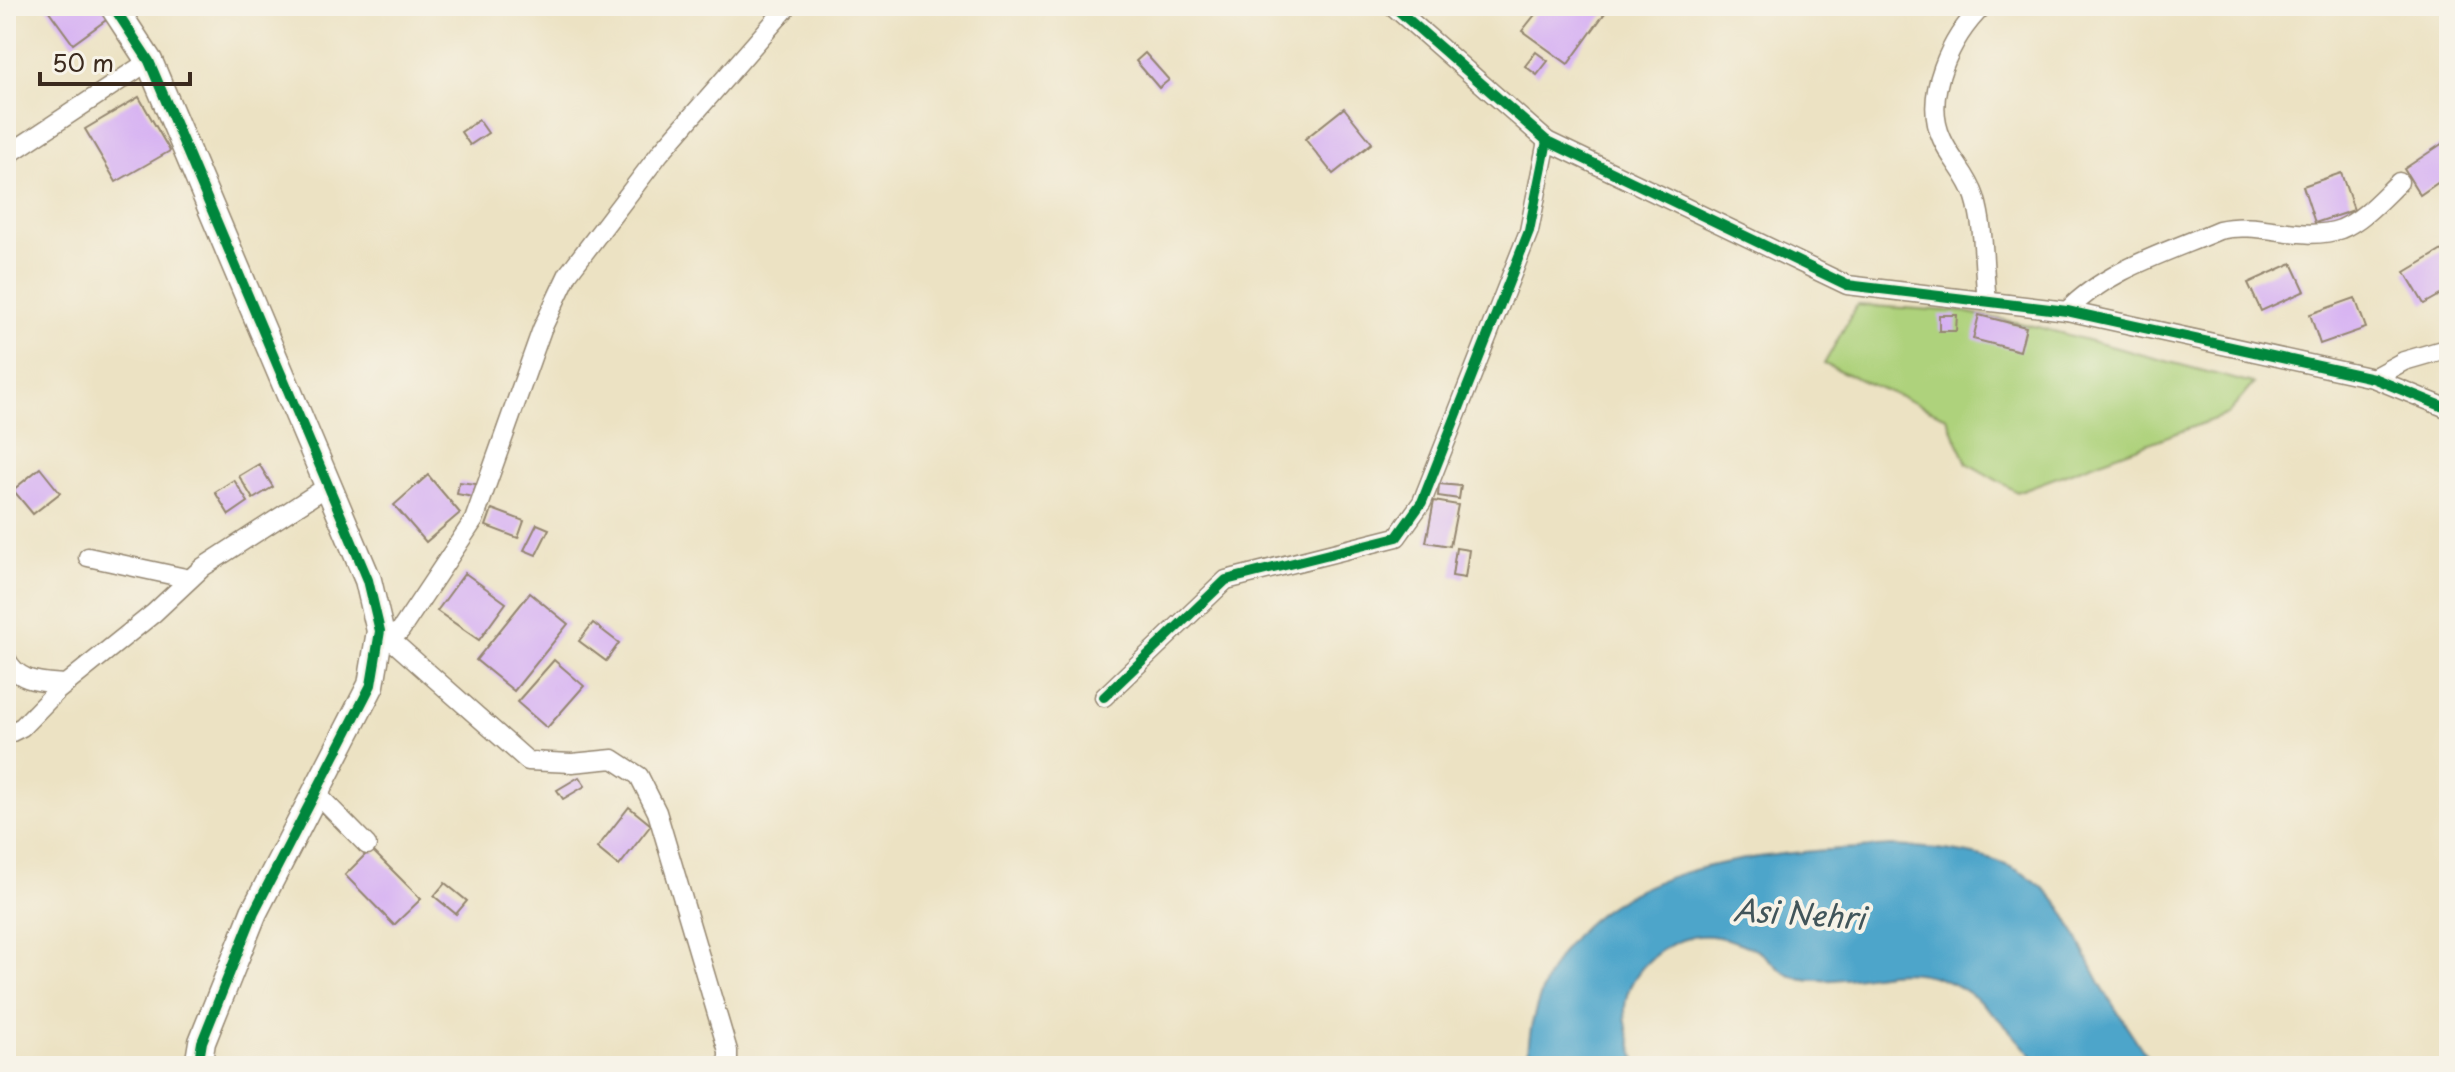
<svg xmlns="http://www.w3.org/2000/svg" width="2455" height="1072" font-family="'Playpen Sans',sans-serif">
<rect width="100%" height="100%" fill="#f7f3e8"/>
<filter id="ink" filterUnits="userSpaceOnUse"><feTurbulence type="fractalNoise" baseFrequency=".0125" numOctaves="2"/><feDisplacementMap in="SourceGraphic" scale="16" xChannelSelector="R" yChannelSelector="G"/><feConvolveMatrix kernelMatrix="1 2 1 2 8 2 1 2 1" color-interpolation-filters="sRGB"/></filter>
<filter id="wash" filterUnits="userSpaceOnUse"><feTurbulence type="fractalNoise" baseFrequency=".006" numOctaves="4" result="noise"/><feDisplacementMap in="SourceGraphic" scale="32" xChannelSelector="R" yChannelSelector="G"/><feGaussianBlur stdDeviation="1.8" result="paint"/><feColorMatrix in="noise" values="0 0 0 0 0 0 0 0 0 0 0 0 0 0 0 0 0 1.4 0 .05"/><feComposite in="paint" operator="in"/></filter>
<g filter="url(#wash)">
<rect width="100%" height="100%" fill="#ece2c3"/>
<polygon fill="#aed27b" stroke="#747e4c" stroke-width="2" points="1857,305 1965,312 2038,327 2253,384 2228,414 2017,492 1967,463 1947,417 1824,364"/>
<path fill="#4ea5ca" stroke="#446874" stroke-width="2" d="M1892,846C1951,848 2028,855 2063,911C2077,934 2087,959 2100,983C2116,1011 2135,1038 2153,1066H2041C1997,1017 1961,965 1888,973C1857,977 1828,984 1797,978C1779,974 1768,954 1752,948C1740,943 1723,937 1711,936C1673,932 1627,969 1625,1007C1624,1027 1633,1047 1638,1066H1529C1526,1039 1534,1013 1543,988C1593,857 1774,853 1892,846Z"/>
<g id="blocks">
<g fill="#d6b0f3">
<polygon points="106,6 113,15 73,44 46,7"/>
<polygon points="1542,6 1610,6 1568,64 1522,31"/>
<polygon points="1536,52 1548,61 1537,75 1525,66"/>
<polygon points="1145,53 1169,80 1159,88 1136,61"/>
<polygon points="139,97 170,151 116,182 85,129"/>
<polygon points="1344,108 1372,143 1333,174 1305,139"/>
<polygon points="479,120 488,133 470,145 461,132"/>
<polygon points="2449,139 2449,175 2420,195 2404,169"/>
<polygon points="2341,173 2354,210 2315,223 2303,186"/>
<polygon points="2442,250 2449,262 2449,290 2424,304 2405,272"/>
<polygon points="2292,263 2305,291 2261,311 2248,283"/>
<polygon points="2355,298 2366,328 2320,344 2310,314"/>
<polygon points="1939,315 1957,315 1956,331 1939,331"/>
<polygon points="1979,315 2026,327 2020,351 1973,339"/>
<polygon points="259,464 273,487 253,499 239,476"/>
<polygon points="40,468 60,493 33,514 13,490"/>
<polygon points="428,475 460,513 426,542 394,505"/>
<polygon points="234,480 248,502 229,515 215,492"/>
<polygon points="459,482 476,484 473,497 457,494"/>
<polygon points="1439,484 1461,486 1459,499 1438,496"/>
<polygon points="1434,501 1458,505 1450,546 1426,542"/>
<polygon points="492,509 524,521 518,538 486,526"/>
<polygon points="537,524 549,529 536,555 524,550"/>
<polygon points="1456,548 1469,550 1465,578 1452,576"/>
<polygon points="465,573 506,603 479,640 437,611"/>
<polygon points="530,593 568,624 514,691 476,660"/>
<polygon points="593,623 619,643 606,661 579,641"/>
<polygon points="554,660 584,686 547,728 517,702"/>
<polygon points="579,777 585,786 563,799 557,790"/>
<polygon points="629,807 651,825 619,866 597,848"/>
<polygon points="371,849 421,899 394,925 345,875"/>
<polygon points="445,883 467,901 456,914 434,896"/>
</g>
</g>
</g>
<g filter="url(#ink)">
<use href="#blocks" fill-opacity="0" stroke="#948670" stroke-width="2"/>
<g fill="none" stroke-linecap="round" stroke-linejoin="round">
<g stroke="#948670" stroke-width="21">
<g id="street">
<polyline points="1393,6 1547,141 1847,285 2067,311 2373,378 2449,409"/>
<path d="M1983,6C1951,37 1922,96 1942,139C1951,160 1968,175 1975,197C1985,229 1983,268 1987,301"/>
<polyline points="6,156 149,61"/>
<path d="M2067,311C2106,270 2168,252 2219,230C2259,220 2303,243 2341,229C2363,220 2382,198 2399,182"/>
<polyline points="2373,378 2404,361 2449,348"/>
<polyline points="88,557 190,579"/>
<polyline points="381,631 528,761 572,763 613,759 639,776 657,812 728,1051 728,1066"/>
<polyline points="387,637 400,631 474,520 542,329 568,274 660,153 788,6"/>
<path d="M6,658C18,683 41,682 65,684"/>
<polyline points="1104,697 1226,580 1397,537 1422,502 1529,231 1547,141"/>
<polyline points="6,735 22,727 57,691 154,613 203,567 328,486"/>
<polyline points="315,792 367,845"/>
</g>
</g>
<g stroke="#948670" stroke-width="29">
<polyline id="secondary" points="113,6 149,61 368,580 380,631 371,685 254,912 202,1042 198,1066"/>
</g>
<use href="#street" stroke="#fff" stroke-width="18"/>
<use href="#secondary" stroke="#fff" stroke-width="26"/>
<g stroke="#f7f3e8" stroke-width="15">
<g id="cycleway">
<polyline points="113,6 149,61 368,580 380,631 371,685 254,912 202,1042 198,1066"/>
<polyline points="1393,6 1547,141 1847,285 2067,311 2373,378 2449,409"/>
<polyline points="1104,697 1226,580 1397,537 1422,502 1529,231 1547,141"/>
</g>
</g>
<use href="#cycleway" stroke="#00873e" stroke-width="10"/>
</g>
</g>
<g text-anchor="middle" stroke-width="8" stroke-linejoin="round" paint-order="stroke">
<g font-size="30" font-style="italic" fill="#42555a" stroke="#f7f3e8">
<text transform="translate(1799 915) rotate(4)" y="10">Asi Nehri</text>
</g>
</g>
<rect width="2455" height="1072" fill="none" stroke="#f7f3e8" stroke-width="32"/>
<path d="M40 72v12h150v-12" fill="none" stroke="#3b2a1e" stroke-width="4"/>
<text x="52" y="72" font-size="24" fill="#3b2a1e" stroke="#f7f3e8" stroke-width="6" paint-order="stroke">50 m</text>
</svg>
